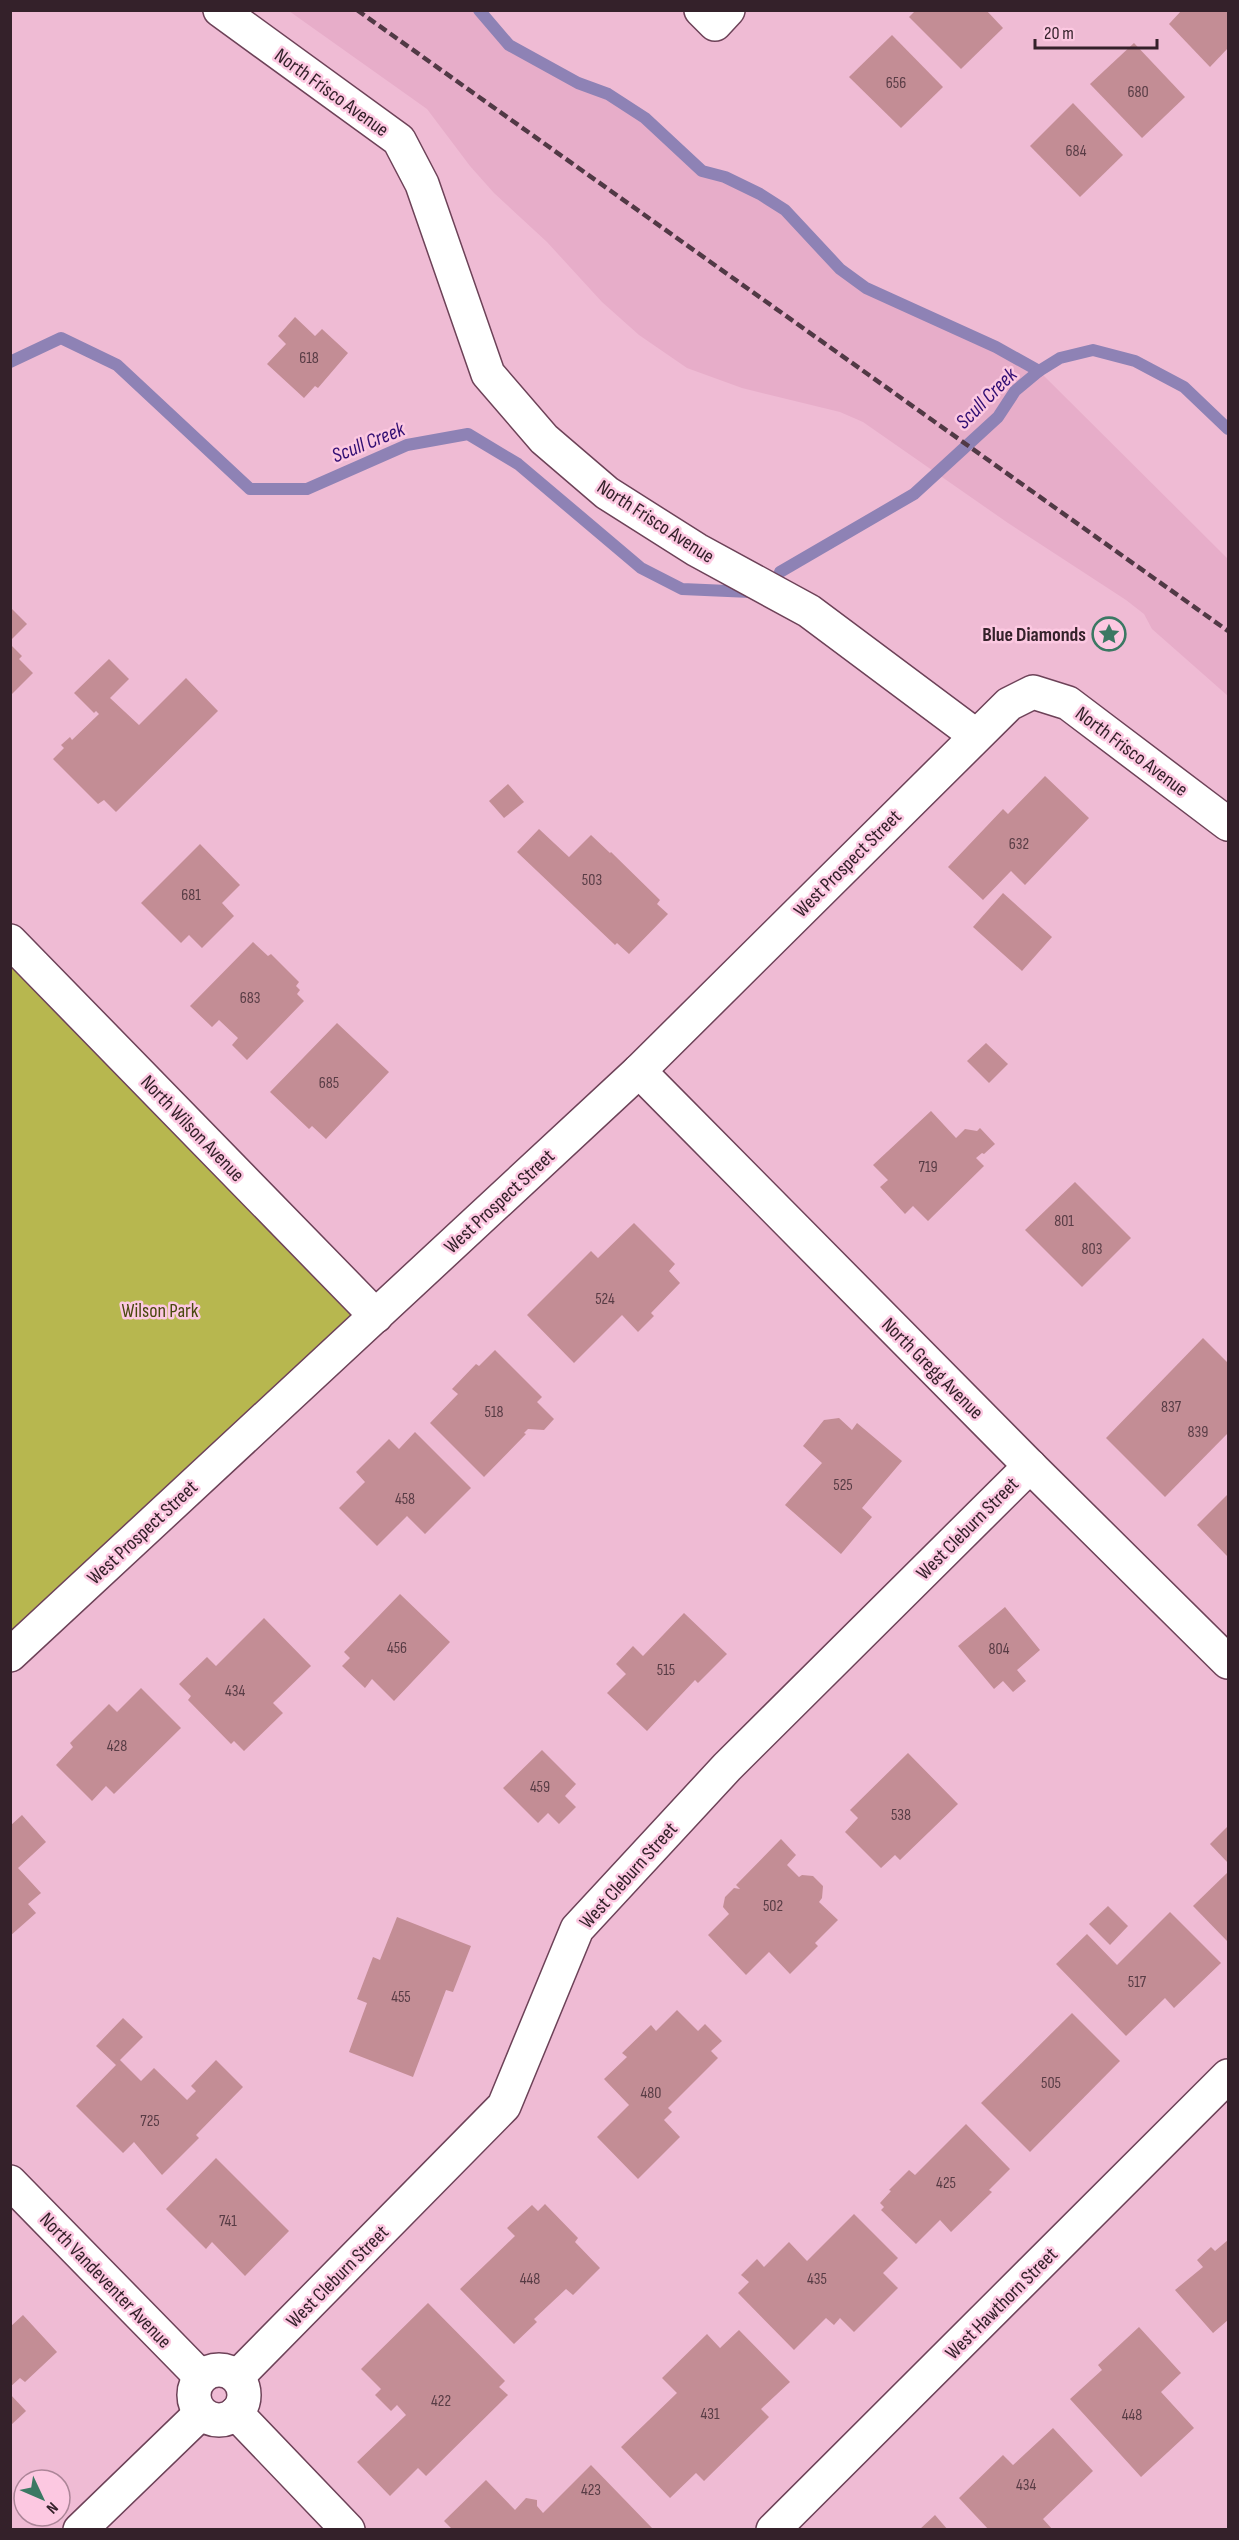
<svg xmlns="http://www.w3.org/2000/svg" width="1239" height="2540" font-family="'Sofia Sans Condensed',sans-serif">
<rect width="100%" height="100%" fill="#efbbd4"/>
<polygon fill="#e7adc9" points="289,11 478,11 509,45 578,83 608,94 645,118 702,171 725,177 760,194 785,210 840,269 866,288 996,347 1039,371 1228,559 1228,696 1152,629 1144,614 1126,600 1008,523 863,422 840,412 742,388 687,368 639,335 602,302 547,242 494,193 470,166 427,109"/>
<polygon fill="#b7b74f" points="11,941 376,1316 11,1655"/>
<g fill="none" stroke-linecap="round" stroke-linejoin="round">
<g stroke="#8e82b5" stroke-width="12">
<polyline points="479,10 509,45 578,83 608,94 645,118 702,171 725,177 760,194 785,210 840,269 866,288 996,347 1039,371"/>
<polyline points="10,362 61,338 117,365 250,489 307,489 407,445 468,434 518,464 641,568 682,589 751,592"/>
<polyline points="780,572 914,494 998,417 1015,391 1039,371 1060,358 1093,350 1135,361 1184,387 1228,429"/>
</g>
</g>
<g fill="#c38d95">
<polygon points="916,10 986,10 1003,28 961,69 909,17"/>
<polygon points="1182,10 1228,10 1228,48 1210,67 1169,24"/>
<polygon points="892,35 943,87 901,128 849,77"/>
<polygon points="1134,43 1185,97 1142,138 1090,84"/>
<polygon points="1073,103 1123,155 1080,197 1030,146"/>
<polygon points="295,317 315,336 322,329 348,353 318,388 315,386 304,398 267,364 286,344 278,336"/>
<polygon points="10,607 27,624 10,641"/>
<polygon points="10,644 22,656 19,659 33,673 10,696"/>
<polygon points="109,659 129,679 110,698 139,725 186,678 218,711 116,812 104,800 98,804 53,759 64,748 61,745 70,737 72,740 99,714 96,711 94,713 74,693"/>
<polygon points="1045,776 1089,818 1025,885 1011,871 983,900 948,867 1003,809 1008,814"/>
<polygon points="508,784 524,802 504,818 489,801"/>
<polygon points="539,829 569,857 591,835 610,853 611,852 660,900 657,904 668,914 629,954 617,943 615,945 517,852"/>
<polygon points="200,844 240,885 222,903 234,916 202,948 189,935 181,943 141,903"/>
<polygon points="1003,893 1052,937 1022,971 973,927"/>
<polygon points="253,942 268,956 271,954 299,982 296,986 300,990 297,994 304,1001 247,1060 232,1045 238,1038 219,1020 212,1027 190,1006"/>
<polygon points="337,1023 389,1072 326,1139 312,1126 309,1129 270,1092"/>
<polygon points="986,1043 1008,1064 989,1083 967,1061"/>
<polygon points="931,1111 956,1138 965,1129 977,1131 980,1128 995,1144 984,1154 982,1153 976,1158 984,1166 928,1221 913,1206 905,1214 880,1187 888,1180 873,1165"/>
<polygon points="1075,1182 1131,1238 1082,1287 1025,1230"/>
<polygon points="634,1223 675,1264 669,1271 680,1283 651,1313 654,1316 638,1332 622,1315 574,1363 527,1315 591,1251 598,1258"/>
<polygon points="1203,1338 1228,1363 1228,1433 1165,1497 1106,1438"/>
<polygon points="495,1350 542,1397 537,1402 554,1419 544,1430 528,1429 524,1433 526,1434 484,1477 430,1423 458,1394 452,1389 476,1364 479,1366"/>
<polygon points="839,1418 852,1430 857,1423 902,1461 862,1508 872,1517 841,1554 785,1505 822,1463 803,1446 824,1420"/>
<polygon points="415,1432 471,1488 425,1534 407,1516 377,1546 339,1508 365,1482 356,1472 389,1439 399,1449"/>
<polygon points="1228,1494 1228,1555 1227,1556 1197,1525"/>
<polygon points="400,1594 450,1642 394,1701 372,1679 365,1688 342,1666 350,1658 344,1652"/>
<polygon points="1005,1607 1040,1650 1017,1670 1026,1681 1013,1692 1003,1681 994,1689 958,1646"/>
<polygon points="684,1613 727,1654 698,1683 695,1680 647,1731 607,1693 626,1674 616,1664 633,1646 643,1656"/>
<polygon points="264,1618 311,1666 273,1703 283,1713 244,1751 234,1741 231,1744 188,1700 191,1696 179,1684 207,1657 216,1666"/>
<polygon points="141,1688 181,1728 114,1794 106,1786 92,1801 56,1765 73,1747 70,1743 109,1704 117,1712"/>
<polygon points="542,1750 576,1784 565,1796 576,1807 559,1824 548,1813 538,1823 503,1788"/>
<polygon points="908,1753 958,1804 900,1860 895,1855 881,1868 845,1832 858,1818 850,1810"/>
<polygon points="22,1815 46,1842 18,1868 41,1893 28,1904 36,1913 10,1936 10,1826"/>
<polygon points="1228,1826 1228,1863 1210,1844"/>
<polygon points="781,1839 796,1855 787,1865 799,1877 802,1875 813,1876 823,1886 822,1898 819,1902 838,1920 815,1943 818,1946 790,1974 769,1952 746,1975 708,1935 729,1914 723,1907 725,1897 734,1888 740,1889 736,1885"/>
<polygon points="1228,1872 1228,1942 1193,1906"/>
<polygon points="1108,1906 1128,1926 1110,1945 1089,1924"/>
<polygon points="1170,1912 1221,1963 1174,2008 1165,1998 1126,2036 1056,1964 1087,1934 1117,1965"/>
<polygon points="397,1917 471,1946 453,1992 446,1990 413,2077 349,2052 367,2003 357,1999 373,1957 380,1960"/>
<polygon points="677,2010 698,2031 705,2024 722,2041 711,2051 718,2058 668,2108 672,2112 664,2120 680,2137 638,2179 597,2137 629,2105 604,2079 627,2057 622,2053 651,2025 656,2031"/>
<polygon points="1072,2013 1120,2061 1030,2152 981,2103"/>
<polygon points="123,2018 143,2037 120,2060 141,2081 154,2068 187,2100 196,2091 191,2086 216,2060 243,2087 196,2135 199,2138 162,2175 134,2142 123,2153 76,2106 116,2065 96,2046"/>
<polygon points="966,2124 1010,2169 989,2190 992,2192 951,2232 940,2220 916,2244 881,2210 884,2207 880,2203 891,2191 889,2190 909,2170 915,2175"/>
<polygon points="216,2158 289,2231 245,2276 212,2242 206,2249 166,2209"/>
<polygon points="545,2204 578,2238 575,2242 600,2268 573,2295 566,2289 534,2319 537,2322 514,2344 460,2289 515,2236 507,2228 532,2205 538,2211"/>
<polygon points="854,2214 898,2258 883,2273 898,2288 854,2332 840,2318 834,2325 826,2318 794,2350 738,2293 749,2282 741,2275 757,2259 764,2267 789,2242 807,2261"/>
<polygon points="1228,2240 1228,2320 1213,2333 1175,2290 1203,2267 1197,2260 1211,2247 1215,2251"/>
<polygon points="428,2303 505,2381 499,2387 508,2395 426,2476 418,2468 390,2496 357,2462 406,2415 397,2405 391,2411 375,2395 381,2389 361,2369"/>
<polygon points="23,2315 57,2352 25,2382 20,2378 10,2387 10,2327"/>
<polygon points="1139,2327 1181,2373 1161,2392 1194,2428 1141,2477 1070,2399 1102,2370 1098,2365"/>
<polygon points="739,2330 790,2382 761,2409 769,2417 704,2481 696,2473 670,2498 621,2447 677,2393 662,2378 707,2334 720,2348"/>
<polygon points="10,2394 26,2411 10,2426"/>
<polygon points="1053,2428 1093,2471 1043,2519 1053,2530 989,2530 959,2498 1003,2455 1013,2465"/>
<polygon points="591,2465 652,2528 650,2530 453,2530 444,2521 486,2480 515,2510 526,2498 537,2500 537,2506 543,2513"/>
<polygon points="935,2515 948,2530 919,2530"/>
</g>
<g fill="none" stroke-linecap="round" stroke-linejoin="round">
<g stroke="#6d4258" stroke-width="36">
<g id="minor">
<polyline points="220,10 399,140 422,184 488,374 544,439 607,493 697,550 809,611 975,735"/>
<polyline points="701,10 715,24 728,10"/>
<polyline points="10,941 376,1316"/>
<polyline points="639,1071 1030,1466 1228,1662"/>
<polyline points="10,1655 639,1071 1009,704 1033,692 1068,703 1228,824"/>
<polyline points="10,2182 201,2377"/>
<circle cx="219" cy="2395" r="25"/>
<polyline points="237,2377 504,2106 577,1929 727,1767 1030,1466"/>
<polyline points="236,2413 348,2530"/>
<polyline points="80,2530 201,2413"/>
<polyline points="773,2530 1228,2076"/>
</g>
</g>
<use href="#minor" stroke="#fff" stroke-width="33"/>
<polyline stroke="#513945" stroke-width="4.5" stroke-dasharray="9 4.5" stroke-linecap="butt" points="357,10 1228,631"/>
</g>
<defs>
<g id="sight-ring" transform="scale(1.725)"><circle r="9.5" fill="#fcc8e1" stroke="#3b7863" stroke-width="1.5"/><path d="M0-6L1.8-2.2L6-1.7L2.9 1.2L3.7 5.4L0 3.3L-3.7 5.4L-2.9 1.2L-6-1.7L-1.8-2.2Z" fill="#3b7863"/></g>
</defs>
<g fill-rule="evenodd">
<use href="#sight-ring" x="1109" y="634"/>
</g>
<g text-anchor="middle" stroke-width="5" stroke-linejoin="round" paint-order="stroke">
<g font-size="16" fill="#583c45">
<text x="896" y="88">656</text>
<text x="1138" y="97">680</text>
<text x="1076" y="156">684</text>
<text x="309" y="363">618</text>
<text x="1019" y="849">632</text>
<text x="592" y="885">503</text>
<text x="191" y="900">681</text>
<text x="250" y="1003">683</text>
<text x="329" y="1088">685</text>
<text x="928" y="1172">719</text>
<text x="1064" y="1226">801</text>
<text x="1092" y="1254">803</text>
<text x="605" y="1304">524</text>
<text x="1171" y="1412">837</text>
<text x="494" y="1417">518</text>
<text x="1198" y="1437">839</text>
<text x="843" y="1490">525</text>
<text x="405" y="1504">458</text>
<text x="397" y="1653">456</text>
<text x="999" y="1654">804</text>
<text x="666" y="1675">515</text>
<text x="235" y="1696">434</text>
<text x="117" y="1751">428</text>
<text x="540" y="1792">459</text>
<text x="901" y="1820">538</text>
<text x="773" y="1911">502</text>
<text x="1137" y="1987">517</text>
<text x="401" y="2002">455</text>
<text x="1051" y="2088">505</text>
<text x="651" y="2098">480</text>
<text x="150" y="2126">725</text>
<text x="946" y="2188">425</text>
<text x="228" y="2226">741</text>
<text x="530" y="2284">448</text>
<text x="817" y="2284">435</text>
<text x="441" y="2406">422</text>
<text x="710" y="2419">431</text>
<text x="1132" y="2420">448</text>
<text x="1026" y="2490">434</text>
<text x="591" y="2495">423</text>
</g>
<g font-size="20" fill="#34212a" stroke="#fcc8e1">
<text transform="translate(332 92) rotate(36)" y="7">North Frisco Avenue</text>
<text transform="translate(656 521) rotate(33)" y="7">North Frisco Avenue</text>
<text transform="translate(1132 751) rotate(37)" y="7">North Frisco Avenue</text>
<text transform="translate(847 863) rotate(-45)" y="7">West Prospect Street</text>
<text transform="translate(193 1128) rotate(46)" y="7">North Wilson Avenue</text>
<text transform="translate(499 1201) rotate(-43)" y="7">West Prospect Street</text>
<text transform="translate(933 1368) rotate(45)" y="7">North Gregg Avenue</text>
<text transform="translate(967 1528) rotate(-45)" y="7">West Cleburn Street</text>
<text transform="translate(142 1532) rotate(-43)" y="7">West Prospect Street</text>
<text transform="translate(628 1875) rotate(-48)" y="7">West Cleburn Street</text>
<text transform="translate(337 2276) rotate(-45)" y="7">West Cleburn Street</text>
<text transform="translate(106 2280) rotate(46)" y="7">North Vandeventer Avenue</text>
<text transform="translate(1001 2303) rotate(-45)" y="7">West Hawthorn Street</text>
</g>
<g font-size="20" font-weight="bold" fill="#34212a" stroke="#fcc8e1" text-anchor="end">
<text x="1086" y="641">Blue Diamonds</text>
</g>
<g font-size="20" fill="#4a490f" stroke="#fcc8e1">
<text x="160" y="1317">Wilson Park</text>
</g>
<g font-size="21" font-style="italic" fill="#310e73" stroke="#fcc8e1">
<text transform="translate(986 398) rotate(-45)" y="7">Scull Creek</text>
<text transform="translate(368 442) rotate(-22)" y="7">Scull Creek</text>
</g>
</g>
<rect width="1239" height="2540" fill="none" stroke="#34212a" stroke-width="24"/>
<g transform="translate(42 2498) rotate(134)"><circle r="28" fill="#fcc8e1" stroke="#ac8598" stroke-width="1.5"/>
<path d="M0-4.5L10 22L0 15L-10 22Z" fill="#3b7863"/>
<text y="-9" font-size="16" font-weight="bold" text-anchor="middle" fill="#34212a">N</text>
</g>
<path d="M1035 39v9h122v-9" fill="none" stroke="#34212a" stroke-width="3"/>
<text x="1044" y="39" font-size="18" fill="#34212a" stroke="#fcc8e1" stroke-width="4.5" paint-order="stroke">20 m</text>
</svg>
